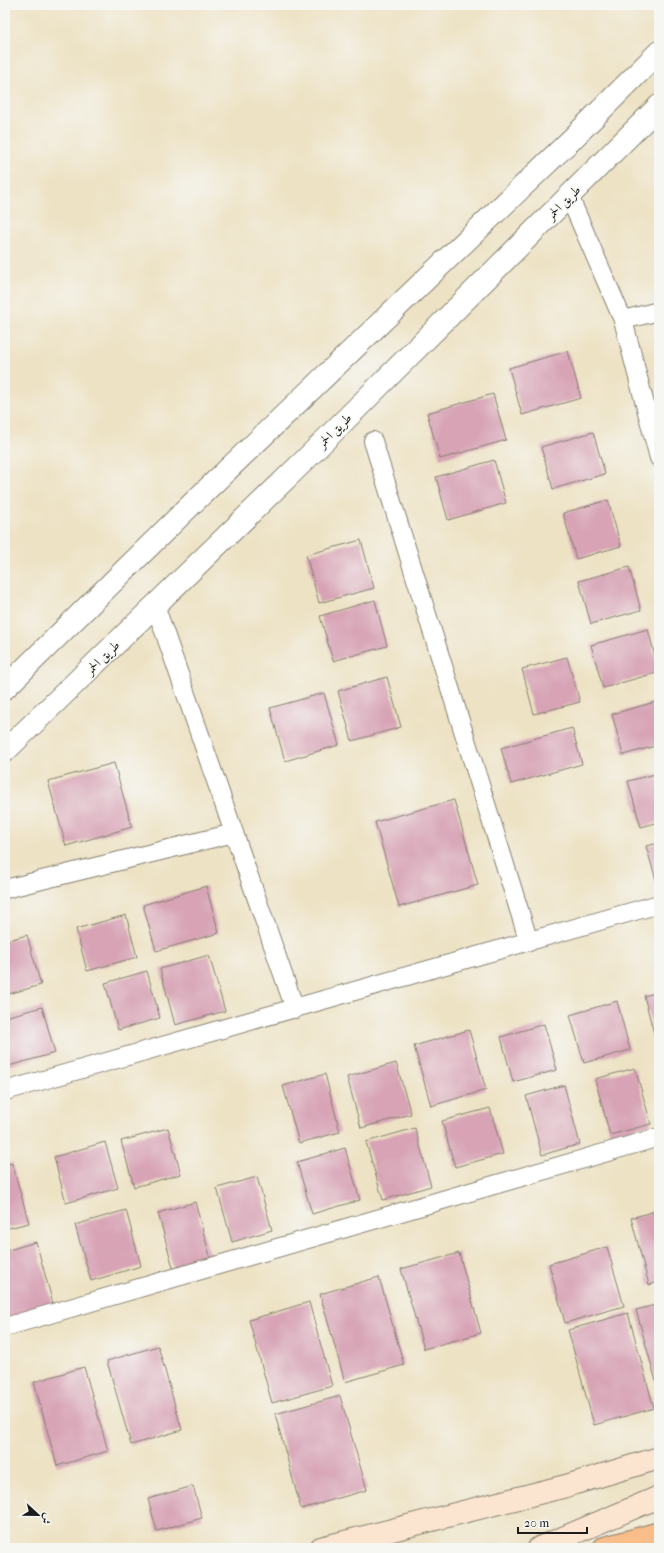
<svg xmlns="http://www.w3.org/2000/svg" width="664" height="1553" font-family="'IM FELL French Canon',Amiri,serif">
<rect width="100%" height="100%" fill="#f6f6f2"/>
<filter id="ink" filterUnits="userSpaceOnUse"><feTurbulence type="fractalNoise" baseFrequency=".025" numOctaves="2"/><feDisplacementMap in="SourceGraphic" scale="8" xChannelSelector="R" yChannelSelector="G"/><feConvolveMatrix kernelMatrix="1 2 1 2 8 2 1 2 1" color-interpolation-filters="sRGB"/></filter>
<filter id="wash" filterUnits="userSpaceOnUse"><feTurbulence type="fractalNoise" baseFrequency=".012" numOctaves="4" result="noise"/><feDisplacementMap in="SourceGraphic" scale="16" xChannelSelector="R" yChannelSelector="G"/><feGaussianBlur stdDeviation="0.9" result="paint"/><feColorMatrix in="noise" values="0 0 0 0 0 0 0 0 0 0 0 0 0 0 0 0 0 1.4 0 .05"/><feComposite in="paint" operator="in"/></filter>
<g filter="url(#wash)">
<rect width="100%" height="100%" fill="#ede2c4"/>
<g id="blocks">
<g fill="#d7a3b5">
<polygon points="568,351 581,398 522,415 509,368"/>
<polygon points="493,394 506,440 440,459 427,413"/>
<polygon points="593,432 605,474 553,489 541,447"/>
<polygon points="494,460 506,503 448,520 436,477"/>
<polygon points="608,500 621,546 576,559 563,513"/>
<polygon points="361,540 374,588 319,603 306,555"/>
<polygon points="629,567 641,610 591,624 579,581"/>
<polygon points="375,600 387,646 333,661 320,616"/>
<polygon points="648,629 659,672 603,688 591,645"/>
<polygon points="567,657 580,702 534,714 522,669"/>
<polygon points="387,677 401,727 352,741 338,691"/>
<polygon points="324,693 339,745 285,761 270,708"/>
<polygon points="659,701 659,745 623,755 612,714"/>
<polygon points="572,728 582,764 511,784 501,748"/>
<polygon points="114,763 132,827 66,846 48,781"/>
<polygon points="659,773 659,822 641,827 628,781"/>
<polygon points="454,800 478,885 399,907 375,822"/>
<polygon points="659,843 659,890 646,846"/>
<polygon points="206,886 219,933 156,951 143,905"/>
<polygon points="126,915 137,957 87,971 76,929"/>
<polygon points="27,935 41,985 5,995 5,941"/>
<polygon points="209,955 225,1011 175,1025 160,969"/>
<polygon points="147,971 160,1018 118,1030 105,983"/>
<polygon points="659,992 659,1041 656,1041 644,996"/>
<polygon points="617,1001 630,1050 584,1063 570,1015"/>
<polygon points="42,1007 55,1053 5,1067 5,1017"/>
<polygon points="544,1024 557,1070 513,1082 501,1037"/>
<polygon points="469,1030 486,1090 431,1106 414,1046"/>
<polygon points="396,1063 411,1114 361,1128 347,1077"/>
<polygon points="635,1068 651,1124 610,1135 595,1079"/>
<polygon points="325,1074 340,1132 299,1143 283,1086"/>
<polygon points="564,1085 580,1144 542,1155 526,1096"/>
<polygon points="490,1108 503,1154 455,1167 442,1121"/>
<polygon points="168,1128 181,1174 134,1187 121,1141"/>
<polygon points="415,1128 431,1186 383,1200 366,1142"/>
<polygon points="105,1142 118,1188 66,1203 54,1157"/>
<polygon points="345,1148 360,1200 312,1214 297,1162"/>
<polygon points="12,1163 29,1223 5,1229 5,1165"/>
<polygon points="257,1177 272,1230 232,1242 217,1188"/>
<polygon points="195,1202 211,1260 174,1271 158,1213"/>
<polygon points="126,1210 141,1266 91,1281 75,1225"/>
<polygon points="659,1210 659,1282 649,1285 631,1218"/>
<polygon points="36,1242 54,1307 5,1321 5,1251"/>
<polygon points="607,1247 624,1306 565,1323 549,1264"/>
<polygon points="459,1253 481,1333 424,1349 401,1269"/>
<polygon points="379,1277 404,1365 345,1382 320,1294"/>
<polygon points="309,1302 332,1386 272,1403 249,1320"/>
<polygon points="659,1304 659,1392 636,1310"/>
<polygon points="628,1313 654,1408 594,1425 568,1330"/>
<polygon points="158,1346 182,1430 131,1445 107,1361"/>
<polygon points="84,1367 108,1451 57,1466 34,1382"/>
<polygon points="340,1396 367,1490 301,1509 275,1414"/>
<polygon points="193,1486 202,1518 157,1531 148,1499"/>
</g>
</g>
</g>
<g filter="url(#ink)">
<use href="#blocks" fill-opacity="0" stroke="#847f70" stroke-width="1"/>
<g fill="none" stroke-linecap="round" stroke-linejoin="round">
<g stroke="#847f70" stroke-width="20">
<g id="minor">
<polyline points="569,196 623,320 659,458"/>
<polyline points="623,320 659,311"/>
<polyline points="373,441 529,942"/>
<polyline points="155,605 295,1009"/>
<polyline points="5,889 234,833"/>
<polyline points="5,1091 659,904"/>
<polyline points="5,1327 659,1137"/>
</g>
</g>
<g stroke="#847f70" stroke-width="24">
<g id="tertiary">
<polyline points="5,688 198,498 572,139 659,52"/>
<polyline points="5,751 305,460 659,106"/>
</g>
</g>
<g stroke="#847f70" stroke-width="24">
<g id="secondary">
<polyline points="321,1548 566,1486 659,1458"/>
<polyline points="539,1548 659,1497"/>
</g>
</g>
<g stroke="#847f70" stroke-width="24">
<polyline id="primary" points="604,1548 659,1533"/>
</g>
<use href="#minor" stroke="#fff" stroke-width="18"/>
<use href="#tertiary" stroke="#fff" stroke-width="22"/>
<use href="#secondary" stroke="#fce5d0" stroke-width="22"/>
<use href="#primary" stroke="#f8bd89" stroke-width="22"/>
</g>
</g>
<g text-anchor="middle" stroke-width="3" stroke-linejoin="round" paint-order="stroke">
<g font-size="13" fill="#1c1c1c" stroke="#f6f6f2">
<text transform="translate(563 202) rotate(-45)" y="5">طريق الحمر</text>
<text transform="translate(334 430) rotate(-45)" y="5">طريق الحمر</text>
<text transform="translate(102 657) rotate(-44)" y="5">طريق الحمر</text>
</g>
</g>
<rect width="664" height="1553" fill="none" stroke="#f6f6f2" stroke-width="20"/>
<g transform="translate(38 1515) rotate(112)" stroke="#f6f6f2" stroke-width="3" paint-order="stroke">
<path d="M0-3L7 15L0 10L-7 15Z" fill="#1c1c1c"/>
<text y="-6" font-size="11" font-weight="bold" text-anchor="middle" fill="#1c1c1c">ش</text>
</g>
<path d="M518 1527v6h69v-6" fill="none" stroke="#1c1c1c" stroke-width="2"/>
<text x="524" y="1527" font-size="12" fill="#1c1c1c" stroke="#f6f6f2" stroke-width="3" paint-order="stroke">20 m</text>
</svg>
